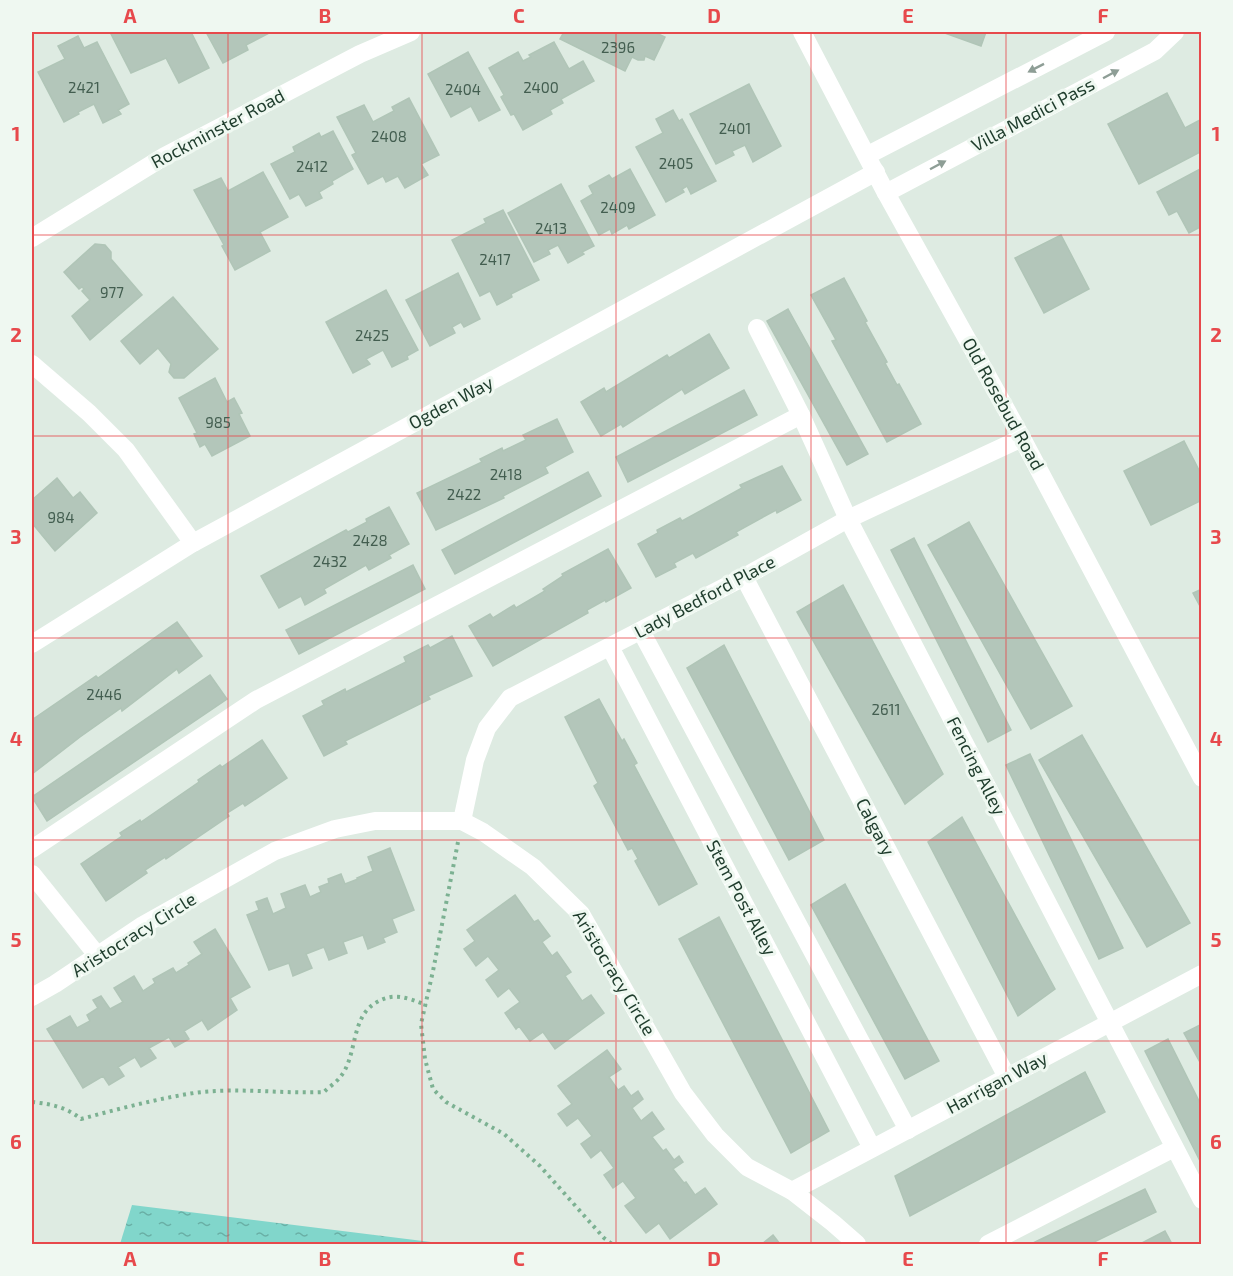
<svg xmlns="http://www.w3.org/2000/svg" width="1233" height="1276" font-family="'Exo 2',sans-serif">
<defs>
<pattern id="water-ripples" width="26" height="14" patternUnits="userSpaceOnUse" patternTransform="scale(1.5)"><rect width="26" height="14" fill="#81d6cb"/><path d="M2 4q2-2 4 0t4 0M15 11q2-2 4 0t4 0" fill="none" stroke="#69afa5"/></pattern>
</defs>
<rect width="100%" height="100%" fill="#deebe2"/>
<polygon fill="url(#water-ripples)" points="132,1205 447,1244 120,1244"/>
<g fill="#b3c6ba" stroke="#b0c5b7" stroke-width="1.5">
<polygon points="110,32 191,32 209,68 179,83 166,58 131,73"/>
<polygon points="206,32 271,32 246,45 248,50 223,63"/>
<polygon points="564,32 654,32 665,37 654,60 645,56 644,60 638,60 632,57 625,71 560,39"/>
<polygon points="942,32 986,32 981,46"/>
<polygon points="78,36 84,48 97,42 129,104 118,110 121,114 103,123 94,104 78,112 79,114 64,122 38,72 65,59 58,46"/>
<polygon points="554,42 569,69 583,61 594,81 561,99 563,103 550,110 552,114 523,130 514,114 511,115 501,97 504,95 489,68 518,52 523,61 531,57 529,55"/>
<polygon points="468,52 500,110 479,121 471,106 451,117 428,74"/>
<polygon points="749,84 781,146 753,162 745,145 732,151 734,155 716,164 690,114"/>
<polygon points="1167,93 1185,128 1200,120 1202,151 1139,184 1108,124"/>
<polygon points="409,98 439,155 421,164 428,175 405,188 398,176 386,182 383,176 368,184 352,155 356,153 337,117 364,105 373,122 394,111 392,107"/>
<polygon points="673,110 679,121 682,119 716,181 691,194 687,186 682,189 684,192 666,202 636,147 663,133 656,119"/>
<polygon points="333,131 353,169 332,181 333,184 319,192 322,198 306,206 299,194 290,199 271,164 295,152 293,147 319,133 321,137"/>
<polygon points="1202,168 1202,226 1189,233 1177,211 1169,215 1157,192"/>
<polygon points="630,169 655,215 629,229 627,225 612,234 610,229 599,235 581,201 593,194 589,186 609,175 612,179"/>
<polygon points="263,172 288,217 260,232 270,251 235,270 222,246 224,245 194,190 221,178 228,191"/>
<polygon points="561,184 594,246 582,252 584,254 568,263 558,245 548,250 550,254 534,262 508,213"/>
<polygon points="503,210 539,280 511,294 512,297 497,305 490,291 480,296 452,240 486,223 484,219"/>
<polygon points="1061,235 1089,289 1044,313 1015,258"/>
<polygon points="95,244 105,245 111,252 111,259 142,295 90,340 72,316 90,300 82,291 84,289 82,287 79,289 64,272"/>
<polygon points="458,273 480,319 464,327 461,322 452,327 455,333 430,346 406,300"/>
<polygon points="844,278 867,321 865,322 887,362 885,363 897,385 899,384 921,424 887,442 832,341 836,340 811,295"/>
<polygon points="386,290 418,350 407,356 408,359 392,367 383,350 366,359 370,364 353,373 326,322"/>
<polygon points="173,297 218,349 184,378 174,378 169,372 171,364 158,348 140,364 121,341"/>
<polygon points="788,309 868,454 847,465 767,321"/>
<polygon points="709,334 729,368 685,394 682,389 623,427 621,424 601,436 581,402 604,388 606,392 667,355 669,358"/>
<polygon points="215,378 227,402 234,398 242,413 239,414 250,436 212,456 205,444 200,447 194,434 197,433 179,398"/>
<polygon points="744,390 757,415 628,482 616,457"/>
<polygon points="557,419 573,452 545,467 548,473 503,496 504,498 436,530 417,493 482,462 480,459 502,448 503,451 526,440 523,435"/>
<polygon points="1184,441 1202,476 1202,500 1151,525 1124,471"/>
<polygon points="782,466 801,500 777,513 776,510 736,532 738,535 696,558 693,553 674,563 676,567 656,577 638,544 658,533 657,530 680,518 682,521 742,488 740,485"/>
<polygon points="588,472 601,496 455,574 442,550"/>
<polygon points="57,478 73,498 80,492 97,513 55,551 32,523 32,500"/>
<polygon points="389,507 409,544 389,555 391,558 369,570 366,565 324,589 326,593 305,605 301,596 279,608 261,576 346,530 348,532 367,522 366,519"/>
<polygon points="969,522 1072,706 1031,729 928,545"/>
<polygon points="914,538 1011,730 988,742 891,550"/>
<polygon points="608,549 631,588 606,602 605,600 587,610 588,613 493,666 469,626 490,614 493,618 514,605 516,608 545,591 543,589 563,576 562,574"/>
<polygon points="413,565 425,589 299,654 286,630"/>
<polygon points="843,585 943,774 905,804 797,612"/>
<polygon points="1202,589 1202,610 1193,593"/>
<polygon points="177,622 202,656 179,673 177,669 122,711 121,708 80,737 32,774 32,720 96,676 98,678"/>
<polygon points="452,636 472,676 428,696 430,699 345,741 347,744 324,756 303,716 324,705 322,701 345,689 346,692 406,662 404,657 428,645 430,648"/>
<polygon points="724,645 824,840 789,860 687,668"/>
<polygon points="210,675 227,699 47,821 32,797"/>
<polygon points="599,699 622,741 624,739 637,763 634,765 697,884 659,905 635,861 638,859 632,848 628,850 594,786 598,783 565,717"/>
<polygon points="1082,735 1190,923 1147,947 1039,760"/>
<polygon points="262,740 287,778 245,806 243,803 227,813 229,816 166,859 165,857 145,870 147,873 106,901 81,864 122,836 120,833 140,820 141,822 199,782 198,780 220,765 222,767"/>
<polygon points="1030,754 1123,948 1099,959 1006,765"/>
<polygon points="962,817 1055,989 1018,1016 928,842"/>
<polygon points="390,848 414,910 392,919 397,932 383,938 385,942 368,949 363,935 343,942 347,953 329,960 324,947 306,954 312,968 293,976 289,963 269,970 247,915 259,910 256,902 267,898 273,914 286,908 281,894 305,885 310,897 321,892 319,887 329,883 328,879 341,874 345,884 358,879 357,878 373,871 368,857"/>
<polygon points="845,884 939,1061 905,1079 811,905"/>
<polygon points="515,895 534,922 538,920 550,936 542,942 552,956 557,952 571,972 565,976 582,1001 591,995 604,1013 555,1049 543,1032 530,1041 519,1026 516,1029 505,1013 520,1002 509,988 498,997 486,980 499,970 488,956 476,966 464,949 475,941 467,930"/>
<polygon points="719,917 829,1131 791,1153 679,939"/>
<polygon points="215,929 250,987 230,998 237,1010 208,1030 202,1020 184,1031 189,1039 175,1047 169,1037 149,1048 156,1058 141,1067 135,1057 118,1067 124,1076 109,1085 103,1076 83,1088 47,1029 70,1016 77,1028 90,1021 87,1015 98,1008 93,1000 101,996 110,1009 123,1002 114,988 134,976 143,991 155,983 153,979 173,968 176,973 189,965 188,963 202,954 194,942"/>
<polygon points="1202,1024 1202,1066 1184,1033"/>
<polygon points="1168,1039 1202,1107 1202,1165 1145,1051"/>
<polygon points="607,1050 621,1069 609,1077 618,1090 624,1086 631,1096 638,1091 643,1099 632,1108 641,1121 652,1112 664,1129 652,1137 663,1151 666,1149 674,1160 679,1156 683,1162 673,1169 684,1183 686,1182 695,1195 705,1188 717,1204 670,1239 659,1223 646,1233 625,1206 636,1198 623,1181 613,1188 604,1175 614,1168 601,1150 591,1158 581,1144 592,1136 578,1118 567,1126 558,1114 572,1104 558,1086"/>
<polygon points="1085,1072 1105,1112 910,1216 895,1176"/>
<polygon points="1145,1189 1156,1212 1090,1244 1031,1244"/>
<polygon points="1165,1231 1172,1244 1140,1244"/>
<polygon points="773,1235 780,1244 762,1244"/>
</g>
<g fill="none" stroke-linecap="round" stroke-linejoin="round">
<g stroke="#7cb192" stroke-width="4" stroke-dasharray="3 4.5" stroke-linecap="butt">
<polyline points="458,842 433,971 421,1024 425,1059 433,1089 446,1102 504,1134 540,1166 604,1238 612,1244"/>
<path d="M32,1102C51,1104 66,1107 81,1119C118,1109 156,1099 194,1093C237,1087 281,1094 324,1092C329,1087 337,1082 341,1076C358,1054 350,1017 377,1002C394,992 408,998 426,1005"/>
</g>
<g stroke="#fff" stroke-width="18">
<polyline points="802,32 886,193 1022,438 1202,778"/>
<polyline points="868,155 1106,32"/>
<polyline points="886,193 1155,51 1175,32"/>
<polyline points="32,238 165,156 360,54 411,32"/>
<polyline points="757,328 801,415 848,519 1202,1200"/>
<polyline points="32,364 89,413 126,450 193,543"/>
<polyline points="744,577 1007,1077"/>
<polyline points="641,631 908,1130"/>
<polyline points="32,644 193,543 876,172"/>
<polyline points="610,647 872,1148"/>
<polyline points="462,821 475,760 487,728 510,698 744,577 848,519 1022,438"/>
<polyline points="32,849 256,700 801,415"/>
<polyline points="32,874 97,955"/>
<polyline points="32,997 55,984 143,925 275,851 335,829 375,821 462,821 483,832 533,867 581,914 683,1093 715,1135 747,1167 792,1191 833,1223 857,1244"/>
<polyline points="792,1191 1202,974"/>
<polyline points="988,1244 1174,1148"/>
</g>
</g>
<defs><path id="oneway-solid" d="M-6-.8H1V-3.2L6.5 0L1 3.2V.8H-6Z" transform="scale(1.5)"/></defs>
<g fill="#8e9e96">
<use href="#oneway-solid" transform="translate(1036 68) rotate(153)"/>
<use href="#oneway-solid" transform="translate(1111 74) rotate(-28)"/>
<use href="#oneway-solid" transform="translate(938 165) rotate(-28)"/>
</g>
<path fill="none" stroke="#e7494c" stroke-width="1.5" stroke-opacity="0.55" d="M228,32V1244M422,32V1244M616,32V1244M811,32V1244M1006,32V1244M32,235H1202M32,436H1202M32,638H1202M32,840H1202M32,1041H1202"/>
<g text-anchor="middle" stroke-width="6" stroke-linejoin="round" paint-order="stroke">
<g font-size="15" fill="#435e50">
<text x="618" y="53">2396</text>
<text x="84" y="93">2421</text>
<text x="541" y="93">2400</text>
<text x="463" y="95">2404</text>
<text x="735" y="134">2401</text>
<text x="389" y="142">2408</text>
<text x="676" y="169">2405</text>
<text x="312" y="172">2412</text>
<text x="618" y="213">2409</text>
<text x="551" y="234">2413</text>
<text x="495" y="265">2417</text>
<text x="112" y="298">977</text>
<text x="372" y="341">2425</text>
<text x="218" y="428">985</text>
<text x="506" y="480">2418</text>
<text x="464" y="500">2422</text>
<text x="61" y="523">984</text>
<text x="370" y="546">2428</text>
<text x="330" y="567">2432</text>
<text x="104" y="700">2446</text>
<text x="886" y="715">2611</text>
</g>
<g font-size="18" fill="#1e3c2c" stroke="#eff8f1">
<text transform="translate(1033 115) rotate(-28)" y="6">Villa Medici Pass</text>
<text transform="translate(218 129) rotate(-28)" y="6">Rockminster Road</text>
<text transform="translate(451 403) rotate(-28)" y="6">Ogden Way</text>
<text transform="translate(1003 404) rotate(61)" y="6">Old Rosebud Road</text>
<text transform="translate(705 597) rotate(-28)" y="6">Lady Bedford Place</text>
<text transform="translate(976 766) rotate(63)" y="6">Fencing Alley</text>
<text transform="translate(875 827) rotate(62)" y="6">Calgary</text>
<text transform="translate(741 898) rotate(62)" y="6">Stem Post Alley</text>
<text transform="translate(134 935) rotate(-32)" y="6">Aristocracy Circle</text>
<text transform="translate(614 973) rotate(59)" y="6">Aristocracy Circle</text>
<text transform="translate(997 1083) rotate(-28)" y="6">Harrigan Way</text>
</g>
</g>
<rect width="1233" height="1276" fill="none" stroke="#eff8f1" stroke-width="66"/>
<rect x="33" y="33" width="1167" height="1210" fill="none" stroke="#e7494c" stroke-width="2"/>
<g font-size="20" text-anchor="middle" font-weight="bold" fill="#e7494c">
<text x="130" y="23">A</text>
<text x="325" y="23">B</text>
<text x="519" y="23">C</text>
<text x="714" y="23">D</text>
<text x="908" y="23">E</text>
<text x="1103" y="23">F</text>
<text x="16" y="141">1</text>
<text x="1216" y="141">1</text>
<text x="16" y="342">2</text>
<text x="1216" y="342">2</text>
<text x="16" y="544">3</text>
<text x="1216" y="544">3</text>
<text x="16" y="746">4</text>
<text x="1216" y="746">4</text>
<text x="16" y="947">5</text>
<text x="1216" y="947">5</text>
<text x="16" y="1149">6</text>
<text x="1216" y="1149">6</text>
<text x="130" y="1266">A</text>
<text x="325" y="1266">B</text>
<text x="519" y="1266">C</text>
<text x="714" y="1266">D</text>
<text x="908" y="1266">E</text>
<text x="1103" y="1266">F</text>
</g>
</svg>
